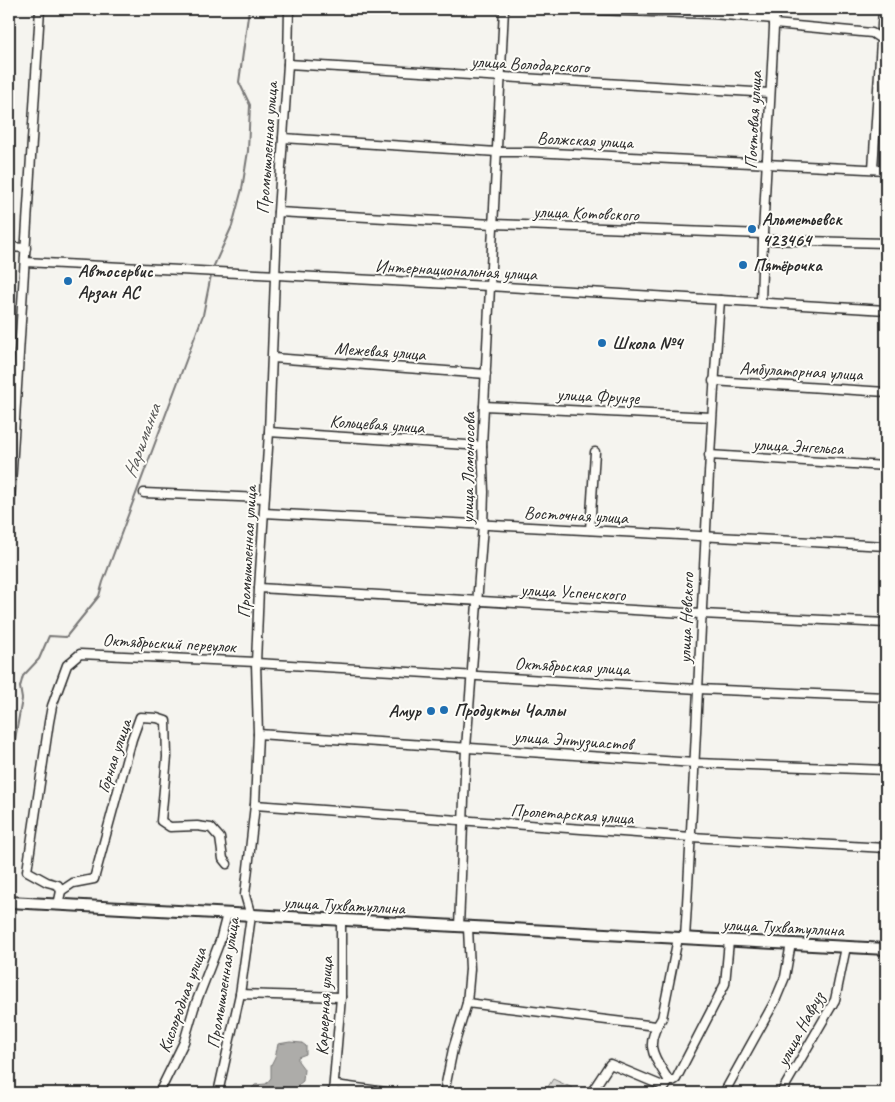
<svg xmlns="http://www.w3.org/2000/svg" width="895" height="1102" viewBox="0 0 895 1102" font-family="Caveat,sans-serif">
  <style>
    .green { fill: #d7d6d2; stroke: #81807e }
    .water { fill: #adaca9; stroke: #797877 }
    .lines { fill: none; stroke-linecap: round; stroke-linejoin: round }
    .stream { stroke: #797877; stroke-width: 2 }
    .minor-casing { stroke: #2b2b2b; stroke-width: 11 }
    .major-casing { stroke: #2b2b2b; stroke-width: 14 }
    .minor { stroke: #fdfcf7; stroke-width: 8 }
    .major { stroke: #fdfcf7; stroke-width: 10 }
    .poi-dot { fill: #1f6fb2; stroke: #fdfcf7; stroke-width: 2 }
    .labels { text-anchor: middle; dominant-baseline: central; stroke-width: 4; stroke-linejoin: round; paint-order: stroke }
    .street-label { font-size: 18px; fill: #2b2b2b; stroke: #fdfcf7 }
    .poi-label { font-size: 18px; font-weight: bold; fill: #2b2b2b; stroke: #fdfcf7; text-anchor: start }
    .water-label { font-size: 19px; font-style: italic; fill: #585857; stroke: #fdfcf7 }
  </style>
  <rect width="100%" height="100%" fill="#f5f4ef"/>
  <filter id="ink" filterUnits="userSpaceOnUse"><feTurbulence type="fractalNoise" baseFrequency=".02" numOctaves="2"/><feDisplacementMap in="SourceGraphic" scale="10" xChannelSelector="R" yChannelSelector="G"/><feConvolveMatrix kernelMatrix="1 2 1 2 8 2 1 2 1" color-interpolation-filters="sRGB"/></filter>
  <g filter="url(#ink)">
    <polygon class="green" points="553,1079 583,1093 544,1093"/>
    <polygon class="water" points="290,1042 302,1043 306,1046 306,1054 298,1057 298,1061 304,1069 303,1081 298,1085 298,1093 247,1093 255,1085 266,1084 271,1078 271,1065 275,1057 278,1044"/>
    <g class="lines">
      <g class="stream">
        <polyline points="212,270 232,226 242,189 248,151 250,105 239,82 249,9"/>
        <polyline points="9,854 12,757 22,699 20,687 23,676 39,659 49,636 66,637 99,596 103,582 203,315 211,275"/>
      </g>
      <defs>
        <g id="minor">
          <polyline points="566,9 712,14 774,19"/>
          <polyline points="774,24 872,33 884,41"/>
          <polyline points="288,64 770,93"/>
          <polyline points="283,138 497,152 532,152 886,170"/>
          <polyline points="873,169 883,9"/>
          <polyline points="278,212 493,224 763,234 763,240 886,243"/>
          <polyline points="763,234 775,9"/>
          <polyline points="9,247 26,248"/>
          <polyline points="25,262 489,286 886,310"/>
          <polyline points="761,302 763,240"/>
          <polyline points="273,358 486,374"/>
          <polyline points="713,381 886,392"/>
          <polyline points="484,406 711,417"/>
          <polyline points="269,432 482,446"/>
          <polyline points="709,455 886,466"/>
          <polyline points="144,493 264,498"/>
          <polyline points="264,513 886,546"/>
          <polyline points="9,518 40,9"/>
          <polyline points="590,530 595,452"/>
          <polyline points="259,588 701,614 886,623"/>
          <polyline points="256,663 698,689 886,697"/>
          <polyline points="258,734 695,763 886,770"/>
          <polyline points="255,805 691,837 886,848"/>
          <polyline points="61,891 58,885 47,882 27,871 49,722 52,706 67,665 80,654 256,662"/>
          <polyline points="58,905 61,891 73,883 94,879 132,739 140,717 157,718 166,721 167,757 161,821 170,827 197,826 211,828 220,838 223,859 227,864"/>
          <polyline points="459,927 466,748 483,525 484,492 482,446 504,9"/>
          <path d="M 685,938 C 698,726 704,513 720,300"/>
          <polyline points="240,994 341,997"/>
          <polyline points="467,1003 656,1026"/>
          <path d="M 669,1081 C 654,1056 643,1046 662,1018 L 678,938"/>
          <polyline points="335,1085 393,1093"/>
          <polyline points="159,1093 184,1042 194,1008 220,941 227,914"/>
          <polyline points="218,1093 240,994 251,916 245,895 255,805 258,734 256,663 259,588 269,432 277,226 288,64 289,9"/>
          <polyline points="333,1093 341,997 341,921"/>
          <polyline points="444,1093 453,1049 467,1003 470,969 468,928"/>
          <polyline points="591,1093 610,1064 665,1087"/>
          <polyline points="661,1093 669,1081 673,1081 676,1079 725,984 729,941"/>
          <polyline points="724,1093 775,1001 785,977 791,943"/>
          <polyline points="781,1093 835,1000 846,947"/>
        </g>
        <polyline id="major" points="9,902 886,949"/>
      </defs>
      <use href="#minor" class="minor-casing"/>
      <use href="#major" class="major-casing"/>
      <use href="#minor" class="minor"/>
      <use href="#major" class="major"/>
    </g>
  </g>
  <g class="poi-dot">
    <circle cx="752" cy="229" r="5"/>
    <circle cx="743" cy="265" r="5"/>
    <circle cx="68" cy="281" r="5"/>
    <circle cx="602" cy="343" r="5"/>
    <circle cx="444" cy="710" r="5"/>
    <circle cx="431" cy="711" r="5"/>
  </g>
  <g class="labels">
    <g class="street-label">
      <text transform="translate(530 64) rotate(3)">улица Володарского</text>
      <text transform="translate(753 120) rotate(-87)">Почтовая улица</text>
      <text transform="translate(585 140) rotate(3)">Волжская улица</text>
      <text transform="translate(267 148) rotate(-86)">Промышленная улица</text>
      <text transform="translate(586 213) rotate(2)">улица Котовского</text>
      <text transform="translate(456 270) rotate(3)">Интернациональная улица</text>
      <text transform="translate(380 351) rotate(4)">Межевая улица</text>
      <text transform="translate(801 371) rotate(3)">Амбулаторная улица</text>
      <text transform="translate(598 396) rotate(3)">улица Фрунзе</text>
      <text transform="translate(377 424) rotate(4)">Кольцевая улица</text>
      <text transform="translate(798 446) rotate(3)">улица Энгельса</text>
      <text transform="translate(468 468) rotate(-89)">улица Ломоносова</text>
      <text transform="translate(576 515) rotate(3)">Восточная улица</text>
      <text transform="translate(247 552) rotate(-87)">Промышленная улица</text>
      <text transform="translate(573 592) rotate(3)">улица Успенского</text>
      <text transform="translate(686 618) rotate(-88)">улица Невского</text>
      <text transform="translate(169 643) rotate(3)">Октябрьский переулок</text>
      <text transform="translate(572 666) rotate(3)">Октябрьская улица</text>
      <text transform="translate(573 740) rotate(4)">улица Энтузиастов</text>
      <text transform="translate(114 756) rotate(-72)">Горная улица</text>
      <text transform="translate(572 814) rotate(4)">Пролетарская улица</text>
      <text transform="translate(344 905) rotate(3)">улица Тухватуллина</text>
      <text transform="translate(783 927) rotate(3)">улица Тухватуллина</text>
      <text transform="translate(223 983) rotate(-81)">Промышленная улица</text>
      <text transform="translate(182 1000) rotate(-70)">Кислородная улица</text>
      <text transform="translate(324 1006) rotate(-87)">Карьерная улица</text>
      <text transform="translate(800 1029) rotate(-62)">улица Навруз</text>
    </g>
    <g class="poi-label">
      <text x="762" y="219">Альметьевск<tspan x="762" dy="21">423464</tspan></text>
      <text x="753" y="265">Пятёрочка</text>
      <text x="78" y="271">Автосервис<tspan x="78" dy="21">Арзан АС</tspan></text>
      <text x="612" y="343">Школа №4</text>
      <text x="454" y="710">Продукты Чаллы</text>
      <text x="421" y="711" text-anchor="end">Амур</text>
    </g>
    <g class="water-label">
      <text transform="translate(142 441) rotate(-70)">Нариманка</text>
    </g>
  </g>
  <rect width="895" height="1102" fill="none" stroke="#fdfcf7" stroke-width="30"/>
  <rect x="15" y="15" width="865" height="1072" fill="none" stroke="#2b2b2b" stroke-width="2" filter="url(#ink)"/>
</svg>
